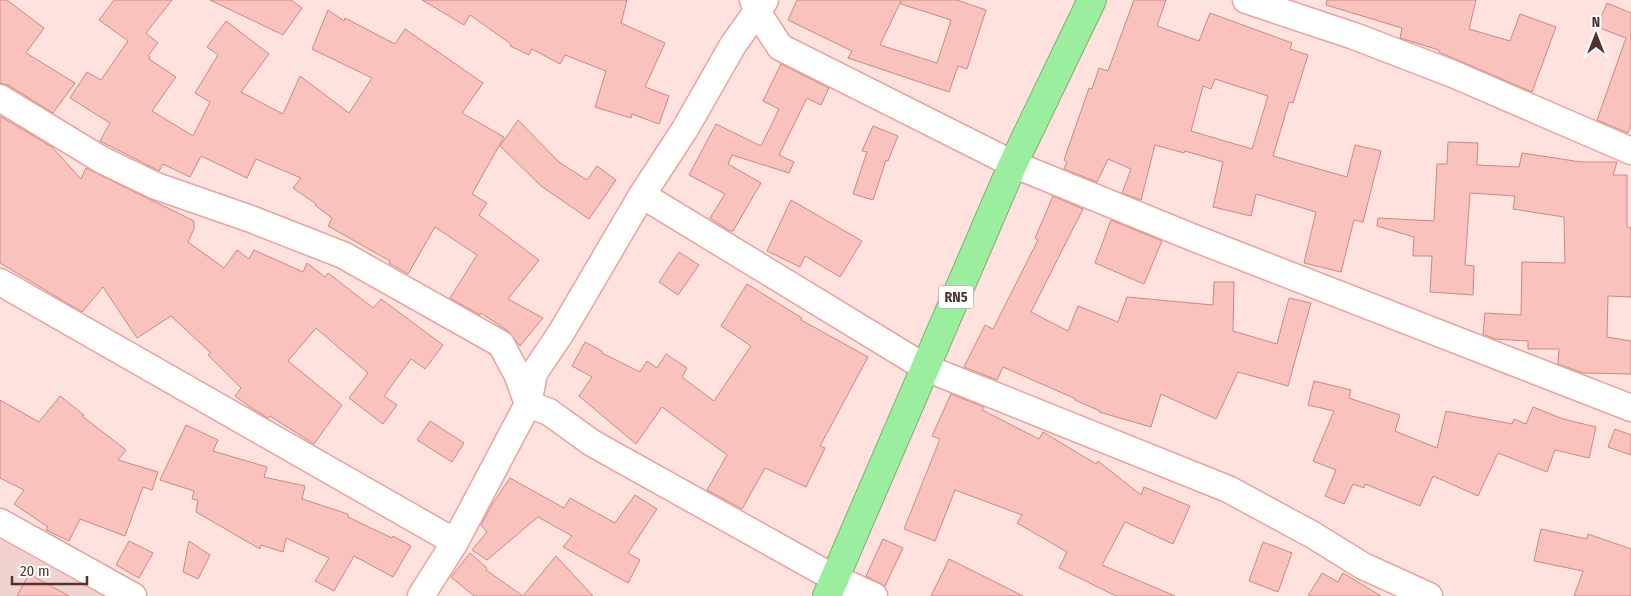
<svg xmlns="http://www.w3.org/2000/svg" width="1631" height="596" viewBox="0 0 1631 596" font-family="'Fira Sans Condensed',sans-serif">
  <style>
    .built { fill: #f2d2ce }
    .building { fill: #fac2bc; stroke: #cb8983; fill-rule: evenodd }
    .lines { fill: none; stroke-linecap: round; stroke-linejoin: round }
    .minor-casing { stroke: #e8a49e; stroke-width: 29 }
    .highway-casing { stroke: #80ad77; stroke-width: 30 }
    .minor { stroke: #fff; stroke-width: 26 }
    .highway { stroke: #9bee9d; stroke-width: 28 }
    .labels { text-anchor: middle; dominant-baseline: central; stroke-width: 5; stroke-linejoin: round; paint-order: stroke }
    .shield { fill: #fff; stroke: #84706e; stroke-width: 1 }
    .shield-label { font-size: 14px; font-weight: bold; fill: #4f3330 }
  </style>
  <rect width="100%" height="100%" fill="#ffe1de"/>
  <polygon class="built" points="0,532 122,596 0,596"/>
  <g class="building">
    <polygon points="0,0 7,0 44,28 26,53 75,83 53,113 8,85 0,83"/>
    <polygon points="114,0 172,0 146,33 158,43 148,56 150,57 149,59 176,77 152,111 193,136 210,102 195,93 218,55 207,47 226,21 269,54 241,92 283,114 300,76 349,113 372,78 312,49 328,10 344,21 345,18 395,44 405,29 483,83 462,113 504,137 472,194 487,203 479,215 539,260 508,299 543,318 520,346 508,331 481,313 480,315 450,298 477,255 435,227 408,274 389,263 390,261 328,226 332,218 315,205 316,204 293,188 301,178 256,159 247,178 201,156 190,177 163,164 159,171 100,141 110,123 70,98 87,72 101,80 128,41 99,20"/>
    <polygon points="210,0 291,0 302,8 283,35"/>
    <polygon points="422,0 627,0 621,23 665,43 645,87 669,96 659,124 632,114 631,118 595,107 606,71 565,55 560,64 532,49 529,55 510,46 511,44 470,15 464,25"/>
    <path d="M 797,0 L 957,0 L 986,10 L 967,69 L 958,66 L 949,92 L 848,58 L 852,51 L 788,20 ZM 901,1 L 901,4 L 951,20 L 937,63 L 880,45 Z"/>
    <path d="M 1134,0 L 1166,0 L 1157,26 L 1199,41 L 1210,13 L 1292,43 L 1290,49 L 1308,55 L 1293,103 L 1289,102 L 1273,156 L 1347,177 L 1355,145 L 1381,151 L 1363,222 L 1354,220 L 1341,272 L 1304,263 L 1316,212 L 1256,194 L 1251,216 L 1213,207 L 1223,162 L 1185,151 L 1184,153 L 1155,145 L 1141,200 L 1122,193 L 1131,169 L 1108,159 L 1097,182 L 1064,169 L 1067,162 L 1064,160 L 1089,88 L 1092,89 L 1099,68 L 1108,71 ZM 1215,79 L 1268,96 L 1252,149 L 1191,131 L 1203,86 L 1211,89 Z"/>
    <polygon points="1327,0 1476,0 1469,29 1510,41 1520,14 1556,27 1532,92 1439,52 1439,50 1400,38 1402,28 1326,5"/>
    <polygon points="1607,3 1631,13 1631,125 1628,133 1597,120 1626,38 1597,27"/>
    <polygon points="781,64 829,88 821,105 807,98 779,155 794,162 789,173 732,155 728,164 761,183 733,231 730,231 710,218 725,194 689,175 716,124 761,146 779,109 763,101"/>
    <polygon points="0,116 52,147 81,179 86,168 194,221 194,229 188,242 224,268 237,250 249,259 254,250 303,272 307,263 325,277 328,273 373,308 381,299 443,345 425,369 411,359 384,396 397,405 383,424 349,398 368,373 316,328 288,361 342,405 314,444 270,416 268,418 250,407 235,396 241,388 208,355 211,353 171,316 137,338 103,287 82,312 0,263"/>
    <polygon points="518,120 559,162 587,180 597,166 616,180 589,219 541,186 500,146"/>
    <polygon points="873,126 898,136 888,161 886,160 873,200 853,194 867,152 862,151"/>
    <polygon points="1448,142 1478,143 1477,165 1519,167 1522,153 1581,162 1617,162 1613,175 1627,175 1627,227 1631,228 1631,297 1608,296 1607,337 1631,341 1631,374 1583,373 1558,364 1559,349 1528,349 1528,341 1495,339 1483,334 1485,313 1521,315 1522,262 1565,263 1564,217 1513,209 1515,196 1470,193 1465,265 1474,266 1473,295 1430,292 1432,256 1413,256 1414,237 1377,226 1378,218 1434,221 1437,164 1447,164"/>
    <polygon points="1053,196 1083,209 1031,312 1068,331 1078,306 1118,322 1127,297 1213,305 1214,282 1234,282 1233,331 1277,344 1289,298 1311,303 1288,386 1238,372 1216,419 1161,394 1151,427 1099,412 1100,411 1075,400 1076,399 1003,367 997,380 964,367 985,325 993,329 1038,240 1035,238"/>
    <polygon points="791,200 862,241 840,277 805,256 800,267 767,251"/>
    <polygon points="1111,220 1162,241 1144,284 1095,263"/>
    <polygon points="679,252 699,265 678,295 659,282"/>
    <polygon points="747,284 802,318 801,320 868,357 820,446 825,448 806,487 765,468 742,509 707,490 727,455 662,407 636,444 579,396 592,377 572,366 585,342 602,351 602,353 640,372 647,361 657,368 666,354 687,368 682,377 714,401 751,346 721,326"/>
    <polygon points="1314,381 1351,390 1349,398 1400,415 1395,431 1437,448 1446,411 1512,424 1514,419 1526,424 1533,407 1563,419 1596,427 1589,458 1555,450 1547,472 1498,453 1478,496 1433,476 1420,506 1365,484 1364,488 1353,484 1344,504 1325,496 1336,470 1313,461 1334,411 1308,405"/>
    <polygon points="951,394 984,407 982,410 1039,439 1043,432 1096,464 1098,461 1141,495 1144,487 1190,506 1173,544 1125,522 1102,565 1175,596 1116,596 1059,568 1067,552 1017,523 1022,515 955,490 935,541 904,529 940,439 932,436"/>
    <polygon points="60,396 84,415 82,416 126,450 118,460 158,472 152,490 143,487 125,536 80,519 69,541 46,530 48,527 14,504 24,490 0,478 0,400 39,422"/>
    <polygon points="430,421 464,443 452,462 417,440"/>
    <polygon points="186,425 218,440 213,451 267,467 264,477 305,486 302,499 348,514 348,517 392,538 393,536 411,546 393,577 354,556 334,591 315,581 329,558 286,538 283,552 261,545 260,549 196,512 198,500 192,499 194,491 160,480"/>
    <polygon points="1615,429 1631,435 1631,455 1608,447"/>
    <polygon points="510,478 564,508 570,498 615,523 635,495 657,509 628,553 640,560 628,583 563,547 572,536 538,517 487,560 472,550 487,532 481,525 493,503"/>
    <polygon points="1541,529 1587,539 1588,534 1631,549 1631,596 1574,596 1583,571 1534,561"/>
    <polygon points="883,539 903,548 885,586 866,576"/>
    <polygon points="129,541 153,553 139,578 116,565"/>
    <polygon points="189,541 210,555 198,579 183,572"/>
    <polygon points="1263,542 1292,553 1278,592 1249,581"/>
    <polygon points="470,553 487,568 486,570 523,596 556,556 593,596 474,596 451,577"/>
    <polygon points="949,559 1023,596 931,596"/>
    <polygon points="1322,573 1338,582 1343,573 1381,596 1308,596"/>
    <polygon points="29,574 69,596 17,596"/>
  </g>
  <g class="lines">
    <defs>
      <g id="minor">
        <polyline points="753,0 758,13 780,47 1013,164 1194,238 1631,408"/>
        <polyline points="1246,0 1354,36 1453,74 1631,151"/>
        <polyline points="0,98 102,160 156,186 251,219 343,255 501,344 518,376 528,404 549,412 592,443 834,578 874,596"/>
        <polyline points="642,195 926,368 1228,489 1313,535 1363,566 1429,596"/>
        <polyline points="0,282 455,542"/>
        <polyline points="0,522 133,596"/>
        <polyline points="421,596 455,542 528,404 534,373 561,333 642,195 685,129 733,45 765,0"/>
      </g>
      <polyline id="highway" points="827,596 1013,164 1092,0"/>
    </defs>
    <use href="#minor" class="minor-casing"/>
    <use href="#highway" class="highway-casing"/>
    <use href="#minor" class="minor"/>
    <use href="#highway" class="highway"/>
  </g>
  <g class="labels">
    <rect class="shield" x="938.5" y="285.5" width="35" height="23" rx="4"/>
    <g class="shield-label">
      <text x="956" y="297">RN5</text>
    </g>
  </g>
  <g transform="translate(1596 35)" stroke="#ffffff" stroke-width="4" paint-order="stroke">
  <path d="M0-4L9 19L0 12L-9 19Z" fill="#4f3330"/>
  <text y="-8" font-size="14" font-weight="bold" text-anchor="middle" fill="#4f3330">N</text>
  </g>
  <path d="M12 576v8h75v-8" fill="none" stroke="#4f3330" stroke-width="2.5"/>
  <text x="20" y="576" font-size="15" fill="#4f3330" stroke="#ffffff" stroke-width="4" paint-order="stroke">20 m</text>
</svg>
